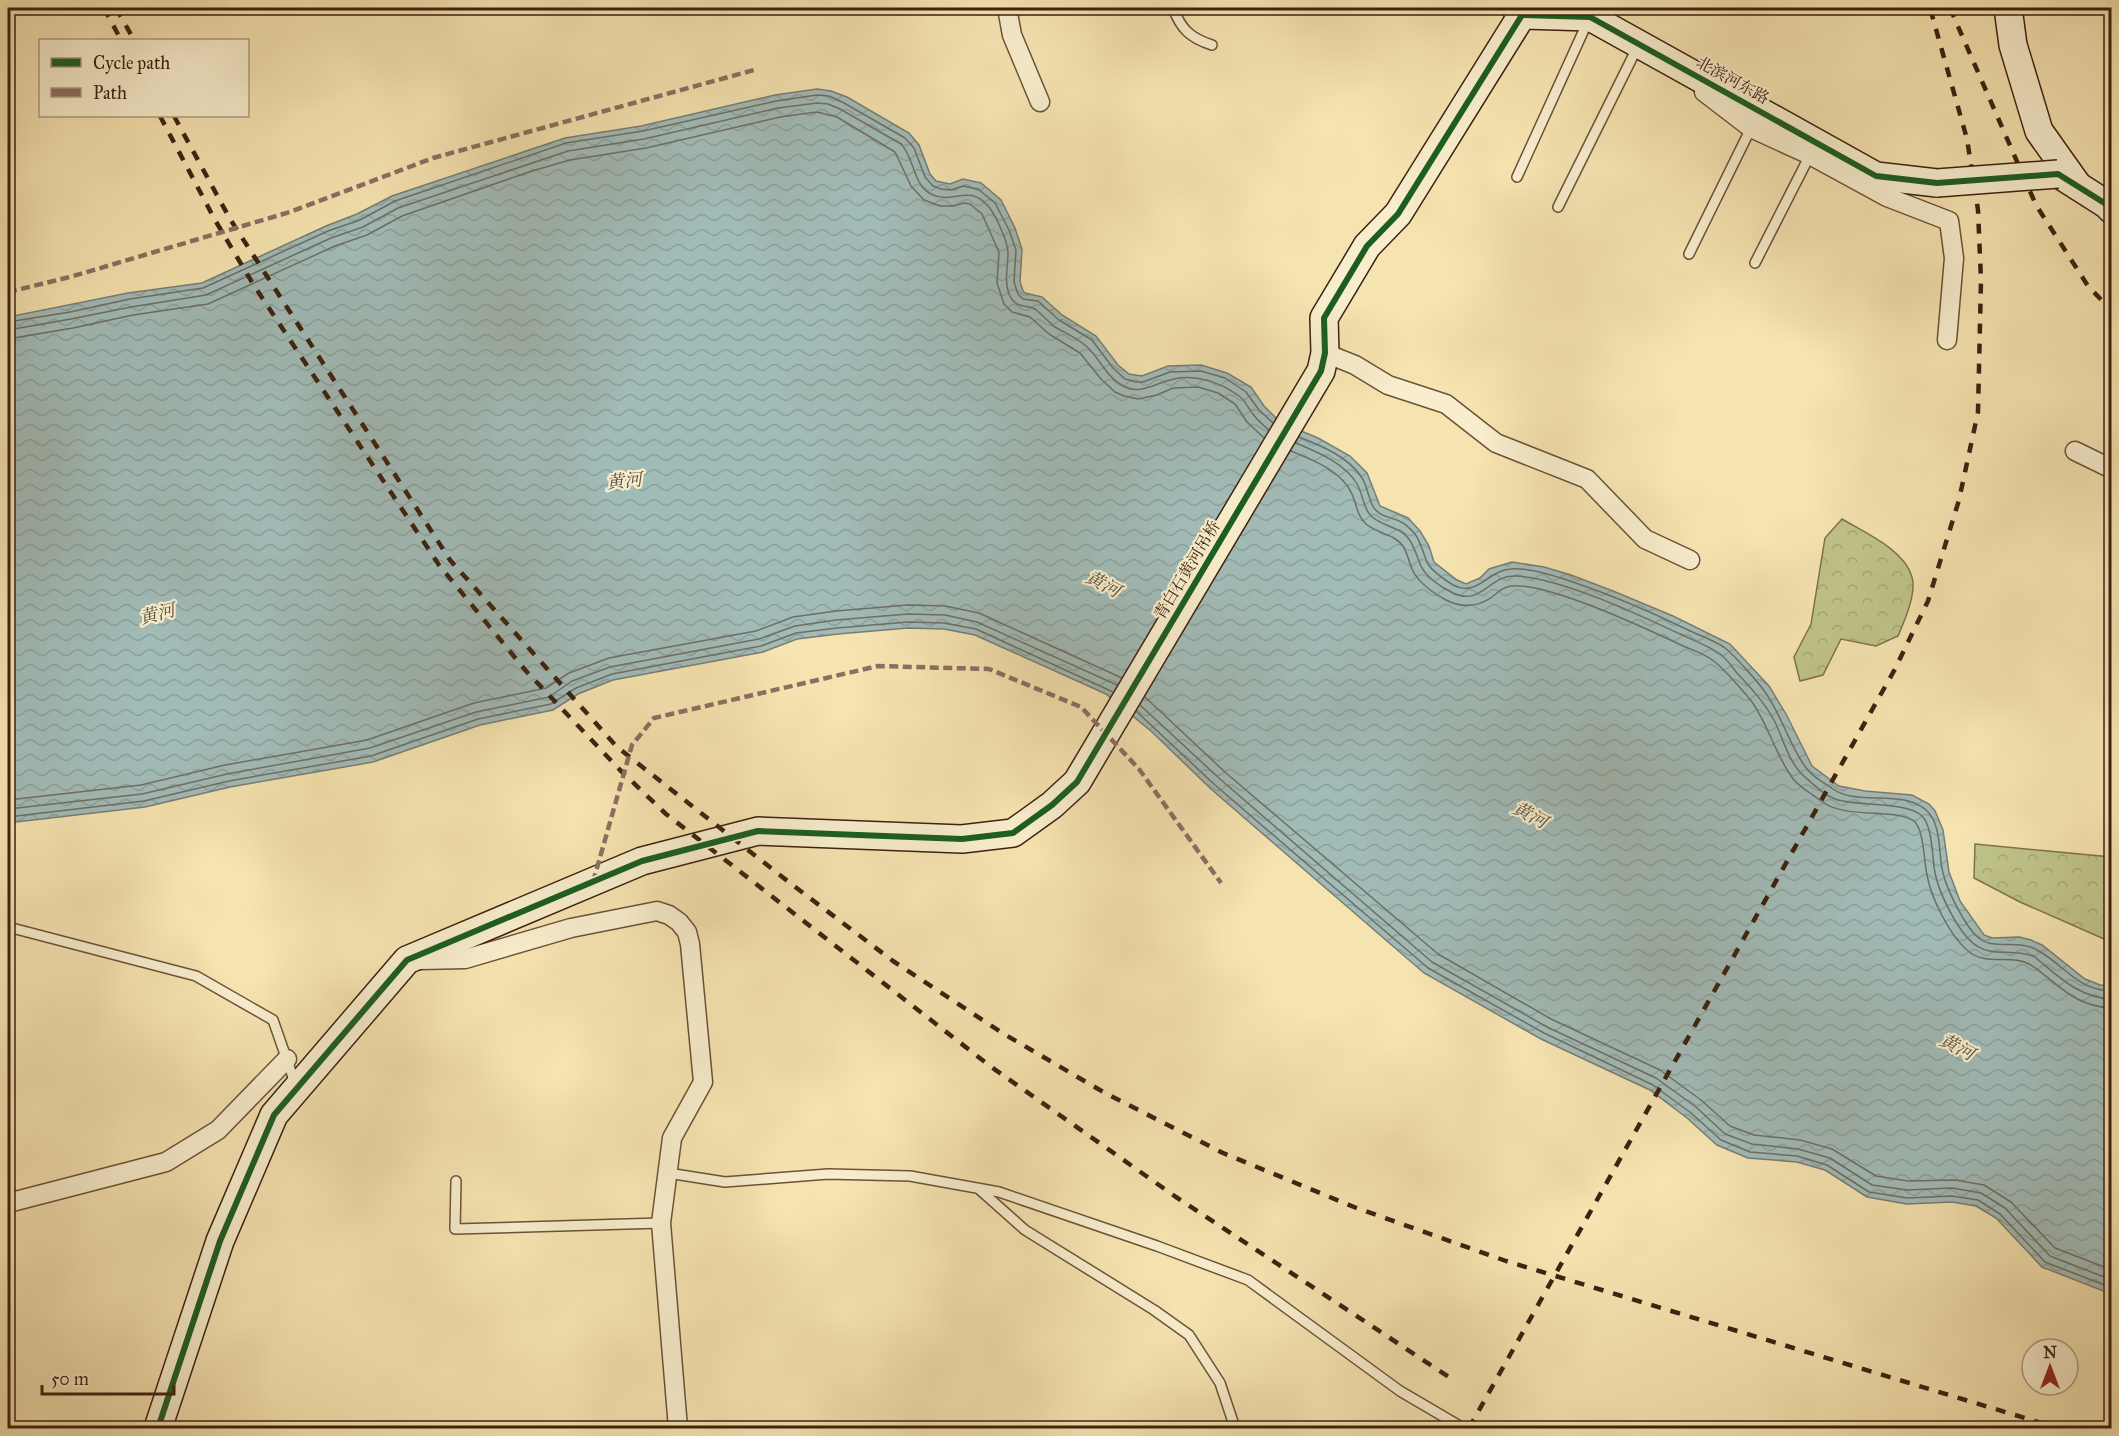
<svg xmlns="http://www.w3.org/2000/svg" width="2119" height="1436" viewBox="0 0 2119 1436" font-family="'IM FELL Great Primer','Noto Serif SC',serif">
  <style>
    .forest { fill: url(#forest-crowns); stroke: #7e724c; stroke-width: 1.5 }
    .water { fill: url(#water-waves); stroke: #797d74; stroke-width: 1.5 }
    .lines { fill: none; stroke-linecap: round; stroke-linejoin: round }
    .shore { stroke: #6f6e64; stroke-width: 1.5 }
    .lane-casing { stroke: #6b5238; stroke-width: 12 }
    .street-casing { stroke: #6b5238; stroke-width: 21 }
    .secondary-casing { stroke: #3d2110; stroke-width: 30 }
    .lane { stroke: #f8edcc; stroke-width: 9 }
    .street { stroke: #f8edcc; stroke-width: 18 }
    .secondary { stroke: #f8edcc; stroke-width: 27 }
    .rail { stroke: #3d2110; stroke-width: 4.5; stroke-dasharray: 10 10; stroke-linecap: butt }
    .secondary-bridge-casing { stroke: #3d2110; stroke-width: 30; stroke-linecap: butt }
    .secondary-bridge { stroke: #f8edcc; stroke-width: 27 }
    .quiet { stroke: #8d6e63; stroke-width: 4.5; stroke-dasharray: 9 4.5; stroke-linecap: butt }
    .cycleway-casing { stroke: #f8edcc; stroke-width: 10 }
    .cycleway { stroke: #1b5e20; stroke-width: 6 }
    .labels { text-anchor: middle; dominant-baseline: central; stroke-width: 4.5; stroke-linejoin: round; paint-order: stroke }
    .street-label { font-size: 16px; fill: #3d2110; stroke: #f8edcc }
    .water-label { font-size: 18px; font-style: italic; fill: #5b4f42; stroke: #f8edcc }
  </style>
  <defs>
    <pattern id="forest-crowns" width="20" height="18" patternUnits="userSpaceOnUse" patternTransform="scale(1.5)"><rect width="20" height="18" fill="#bfc388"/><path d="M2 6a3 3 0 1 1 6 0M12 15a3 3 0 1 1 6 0" fill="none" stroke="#a5a774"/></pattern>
    <pattern id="water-waves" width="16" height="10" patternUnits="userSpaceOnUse" patternTransform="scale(1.5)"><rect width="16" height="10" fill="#a1bbb7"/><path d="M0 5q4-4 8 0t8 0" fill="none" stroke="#8ca09c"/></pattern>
  </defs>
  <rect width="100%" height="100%" fill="#f5e3b0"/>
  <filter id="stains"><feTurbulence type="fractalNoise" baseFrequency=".00333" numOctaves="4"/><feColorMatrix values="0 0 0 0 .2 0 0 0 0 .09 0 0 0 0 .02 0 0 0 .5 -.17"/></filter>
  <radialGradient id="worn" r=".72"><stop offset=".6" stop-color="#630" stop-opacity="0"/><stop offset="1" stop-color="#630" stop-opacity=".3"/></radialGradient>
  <g class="forest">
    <path d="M 1842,519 C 1864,532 1905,550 1912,577 C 1917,593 1904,622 1898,636 L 1876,646 L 1841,639 L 1823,675 L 1800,681 L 1794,657 L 1811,624 L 1825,538 Z"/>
    <polygon points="1975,844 2111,857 2111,942 2020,902 1974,878"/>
  </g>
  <polygon class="water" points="817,89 831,91 847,97 909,133 919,145 930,174 936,181 950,184 963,179 981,183 1001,200 1015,228 1022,249 1020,282 1023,291 1025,293 1042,297 1062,315 1096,336 1118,365 1129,374 1142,376 1168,366 1201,365 1227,373 1251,387 1264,406 1280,422 1318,438 1350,456 1367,473 1380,506 1408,518 1420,531 1429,546 1434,562 1457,580 1466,584 1480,578 1489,569 1512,562 1544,567 1571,575 1613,591 1673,616 1730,644 1769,686 1786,714 1812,766 1839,786 1865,791 1912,795 1929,804 1935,811 1943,830 1949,872 1960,901 1984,935 1992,938 2019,937 2031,940 2042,945 2085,979 2100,985 2111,986 2111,1294 2042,1267 1996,1218 1976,1206 1952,1202 1907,1204 1867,1197 1825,1170 1797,1162 1748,1158 1717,1145 1687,1118 1650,1090 1541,1039 1424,973 1211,789 1152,732 1106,694 975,635 944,629 908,628 838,634 797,639 763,652 613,680 578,694 553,710 480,725 373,762 230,787 145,807 8,823 8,317 128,293 202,283 326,226 357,214 392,196 565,138 641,126 775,95"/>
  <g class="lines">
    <g class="shore">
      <polyline points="8,322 70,312 130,299 203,288 328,231 360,220 395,201 566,143 643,131 776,101 817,95 829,96 844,103 905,138 914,148 925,177 933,186 941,189 951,190 963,186 978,189 995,203 1009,230 1016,250 1014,282 1018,294 1023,299 1038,301 1059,320 1092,340 1113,368 1125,379 1136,382 1143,382 1170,372 1201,371 1225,378 1246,392 1259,410 1273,423"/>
      <path d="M 8,330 L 71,319 L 131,307 L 206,295 L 331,238 L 363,227 L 398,208 L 568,151 L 644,139 L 778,108 L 817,103 L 828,104 L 840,109 L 901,144 C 915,158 912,184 931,194 C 954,206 967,182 989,207 C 996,216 1008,242 1008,253 C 1008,267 1004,281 1009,294 C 1017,311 1025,303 1035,309 C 1042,314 1048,322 1055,327 C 1065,333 1077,338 1086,346 C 1100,358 1106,377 1123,386 C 1140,395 1154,384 1170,380 C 1194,373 1220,382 1239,396 C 1245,400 1248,408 1253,414 C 1257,420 1263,425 1269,430"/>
      <polyline points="8,339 73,328 133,315 208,304 335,246 367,235 402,216 532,171 570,160 646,148 780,117 817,112 837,117 895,152 911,186 924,200 940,206 953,206 964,203 970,204 982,214 999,252 997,283 1004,304 1012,312 1030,317 1049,334 1080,353 1101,379 1115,392 1124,396 1138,399 1157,395 1173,388 1198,387 1218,393 1235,404 1247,422 1264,438"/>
      <path d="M 1299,437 C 1322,446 1349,457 1362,478 C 1368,487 1368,499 1374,508 C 1381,518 1394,517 1403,523 C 1407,525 1412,531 1415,534 C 1422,544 1423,554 1428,564 C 1433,572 1445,580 1453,585 C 1477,598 1488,570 1511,569 C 1527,567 1555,576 1570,581 C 1609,594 1649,611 1686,629 C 1698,635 1714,640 1725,648 C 1733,654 1759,683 1765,692 C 1782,715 1790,748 1807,769 C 1813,777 1824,783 1833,789 C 1858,807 1903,788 1927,811 C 1942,825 1938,854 1943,873 C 1947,890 1966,929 1980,939 C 1995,950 2019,939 2037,950 C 2065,965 2076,990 2112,991"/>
      <path d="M 1296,443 C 1317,452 1345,463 1357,484 C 1363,494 1363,508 1371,516 C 1383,527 1399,526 1409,539 C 1415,548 1417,557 1421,566 C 1426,577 1441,587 1451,592 C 1482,608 1488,575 1515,576 C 1561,578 1637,614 1680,634 C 1693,640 1709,646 1720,654 C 1727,659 1732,667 1737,673 C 1751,688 1764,702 1774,720 C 1783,738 1789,764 1805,777 C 1814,785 1826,797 1838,800 C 1859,806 1905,802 1921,815 C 1933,825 1932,858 1935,873 C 1939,893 1959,935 1977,946 C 1993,957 2015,948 2035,957 C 2058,976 2079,998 2112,999"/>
      <path d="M 1291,451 C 1313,460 1342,471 1352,494 C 1357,505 1357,516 1366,524 C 1378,534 1393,533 1403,546 C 1408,554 1409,563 1413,571 C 1419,583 1435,594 1446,600 C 1462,608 1478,607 1492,597 C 1499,592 1502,587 1511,586 C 1527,584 1549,591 1564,596 C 1604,609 1643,627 1681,645 C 1692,650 1706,654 1715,662 C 1723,668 1746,694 1752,702 C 1769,726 1776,757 1794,780 C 1802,789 1815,796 1824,803 C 1847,819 1900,808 1915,822 C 1924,832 1924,862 1927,875 C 1931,898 1950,936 1968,951 C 1987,967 2012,953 2031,965 C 2060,985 2073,1006 2112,1008"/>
      <polyline points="1145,697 1226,773 1438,954 1551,1019 1660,1070 1701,1100 1730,1126 1754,1135 1800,1140 1832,1149 1876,1176 1908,1181 1955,1180 1984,1185 2011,1202 2055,1248 2112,1270"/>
      <polyline points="1140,705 1220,779 1432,962 1547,1027 1656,1078 1696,1107 1725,1134 1752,1144 1798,1149 1830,1158 1872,1185 1907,1190 1952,1188 1981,1193 2005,1208 2050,1256 2112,1280"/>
      <polyline points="1136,711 1215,785 1428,968 1544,1033 1653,1085 1691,1113 1721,1140 1750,1152 1797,1156 1827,1165 1869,1192 1907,1198 1952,1196 1978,1200 2000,1214 2045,1262 2112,1288"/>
      <polyline points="8,800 141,785 225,765 367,740 474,703 546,688 569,673 609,658 756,631 793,617 836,611 908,605 945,606 979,613 1122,678"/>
      <polyline points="8,809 142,794 227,774 370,748 476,712 549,697 572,681 610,667 759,639 795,626 836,620 908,614 945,615 977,622 1117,685"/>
      <polyline points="8,817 144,801 229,781 371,756 478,719 551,704 576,688 612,674 761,646 796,633 837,628 908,622 944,623 976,629 1113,692"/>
    </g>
    <defs>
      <g id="lane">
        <path d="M 1173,8 C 1181,29 1190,38 1212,45"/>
        <polyline points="1517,177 1588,21"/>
        <polyline points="1558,207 1638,46"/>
        <polyline points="1689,254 1751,128"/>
        <polyline points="1755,263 1810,155"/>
        <polyline points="8,927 196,976 273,1020 295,1083"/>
        <polyline points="668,1173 725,1182 828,1174 910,1176 999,1192 1157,1246 1248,1280 1400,1391 1463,1428"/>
        <polyline points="456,1181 455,1229 661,1223"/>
        <polyline points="980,1190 1025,1230 1154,1310 1189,1335 1220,1383 1235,1428"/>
      </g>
      <g id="street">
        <polyline points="1007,8 1012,35 1040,102"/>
        <polyline points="1704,92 1751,128 1810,155 1887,197 1949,221 1954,258 1947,340"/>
        <polyline points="1325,353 1355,365 1388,385 1446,404 1496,443 1587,479 1645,539 1690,560"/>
        <polyline points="2075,451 2112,469"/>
        <polyline points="420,960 465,959 571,928 657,911 669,915 679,922 687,932 690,944 703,1082 672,1138 661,1223 678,1428"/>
        <polyline points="8,1203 166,1162 218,1130 287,1059"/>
      </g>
      <g id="secondary">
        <polyline points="1516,8 1522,15 1590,17 1876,176 1937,183"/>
        <polyline points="2008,8 2013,45 2039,131 2078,186"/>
        <polyline points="2062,176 2106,204 2112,210"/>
        <polyline points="158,1428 220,1241 274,1115 407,960 642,861 758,831 962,839 1013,833 1052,805 1077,782 1321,371 1325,353 1324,318 1367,246 1398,214 1522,15"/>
      </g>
    </defs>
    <use href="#lane" class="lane-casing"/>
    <use href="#street" class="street-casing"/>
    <use href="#secondary" class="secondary-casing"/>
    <use href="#lane" class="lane"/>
    <use href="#street" class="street"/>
    <use href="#secondary" class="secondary"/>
    <g class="rail">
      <polyline points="104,8 121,40"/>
      <polyline points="116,8 134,40"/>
      <polyline points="1950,8 2036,205 2088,286 2112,311"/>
      <polyline points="160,116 215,220 253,284 439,565 526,671 620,770 666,814 990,1066 1176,1197 1452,1379"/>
      <polyline points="174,116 230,219 450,560 617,747 790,883 893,961 1004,1034 1105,1093 1223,1153 1354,1207 1506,1261 2058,1428"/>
      <polyline points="1469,1428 1895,669 1928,601 1959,500 1978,412 1981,280 1978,210 1967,139 1930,8"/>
    </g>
    <defs>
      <polyline id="secondary-bridge" points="1937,183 2058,174"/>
    </defs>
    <use href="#secondary-bridge" class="secondary-bridge-casing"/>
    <use href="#secondary-bridge" class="secondary-bridge"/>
    <g class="quiet">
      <polyline points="8,292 70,277 290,212 433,158 754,70"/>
      <polyline points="593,882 632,745 654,718 878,666 989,669 1081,707 1139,769 1221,883"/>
    </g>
    <defs>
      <g id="cycleway">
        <polyline points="1517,8 1522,15 1590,17 1876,176 1937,183 2058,174 2106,204 2112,210"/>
        <polyline points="158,1428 220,1241 274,1115 407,960 642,861 758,831 962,839 1013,833 1052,805 1077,782 1321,371 1325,353 1324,318 1367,246 1398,214 1522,15"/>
      </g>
    </defs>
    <use href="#cycleway" class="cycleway-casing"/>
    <use href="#cycleway" class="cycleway"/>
  </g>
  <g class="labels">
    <g class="street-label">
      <text transform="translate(1733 80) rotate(29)">北滨河东路</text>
      <text transform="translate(1187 570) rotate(-59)">青白石黄河吊桥</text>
    </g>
    <g class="water-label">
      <text transform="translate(624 481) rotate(-6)">黄河</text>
      <text transform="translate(1103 584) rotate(28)">黄河</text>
      <text transform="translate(157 614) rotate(-14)">黄河</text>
      <text transform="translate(1530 815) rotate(28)">黄河</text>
      <text transform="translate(1957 1047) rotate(28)">黄河</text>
    </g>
  </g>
  <rect width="2119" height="1436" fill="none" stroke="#f5e3b0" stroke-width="30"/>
  <rect x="9" y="9" width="2101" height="1418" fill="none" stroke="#3d2110" stroke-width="3"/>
  <rect x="15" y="15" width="2089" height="1406" fill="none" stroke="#3d2110" stroke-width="1.5"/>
  <rect x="39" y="39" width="210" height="78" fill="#f8edcc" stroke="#ad9b81" stroke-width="1.5"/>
  <rect x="51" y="58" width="30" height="9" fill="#1b5e20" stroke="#ad9b81" stroke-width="1.5"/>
  <text x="93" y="69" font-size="18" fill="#3d2110">Cycle path</text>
  <rect x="51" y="88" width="30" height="9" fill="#8d6e63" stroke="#ad9b81" stroke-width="1.5"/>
  <text x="93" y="99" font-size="18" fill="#3d2110">Path</text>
  <g transform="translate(2050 1367)"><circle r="28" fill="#f8edcc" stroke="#ad9b81" stroke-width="1.5"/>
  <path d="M0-4.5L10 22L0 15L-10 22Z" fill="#8f2418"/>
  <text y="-9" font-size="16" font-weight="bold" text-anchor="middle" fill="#3d2110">N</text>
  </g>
  <path d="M42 1385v9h132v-9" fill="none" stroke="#3d2110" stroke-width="3"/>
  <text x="51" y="1385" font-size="18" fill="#3d2110" stroke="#f8edcc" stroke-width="4.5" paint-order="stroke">50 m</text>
  <rect width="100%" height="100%" filter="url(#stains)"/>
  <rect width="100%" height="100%" fill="url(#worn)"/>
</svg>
